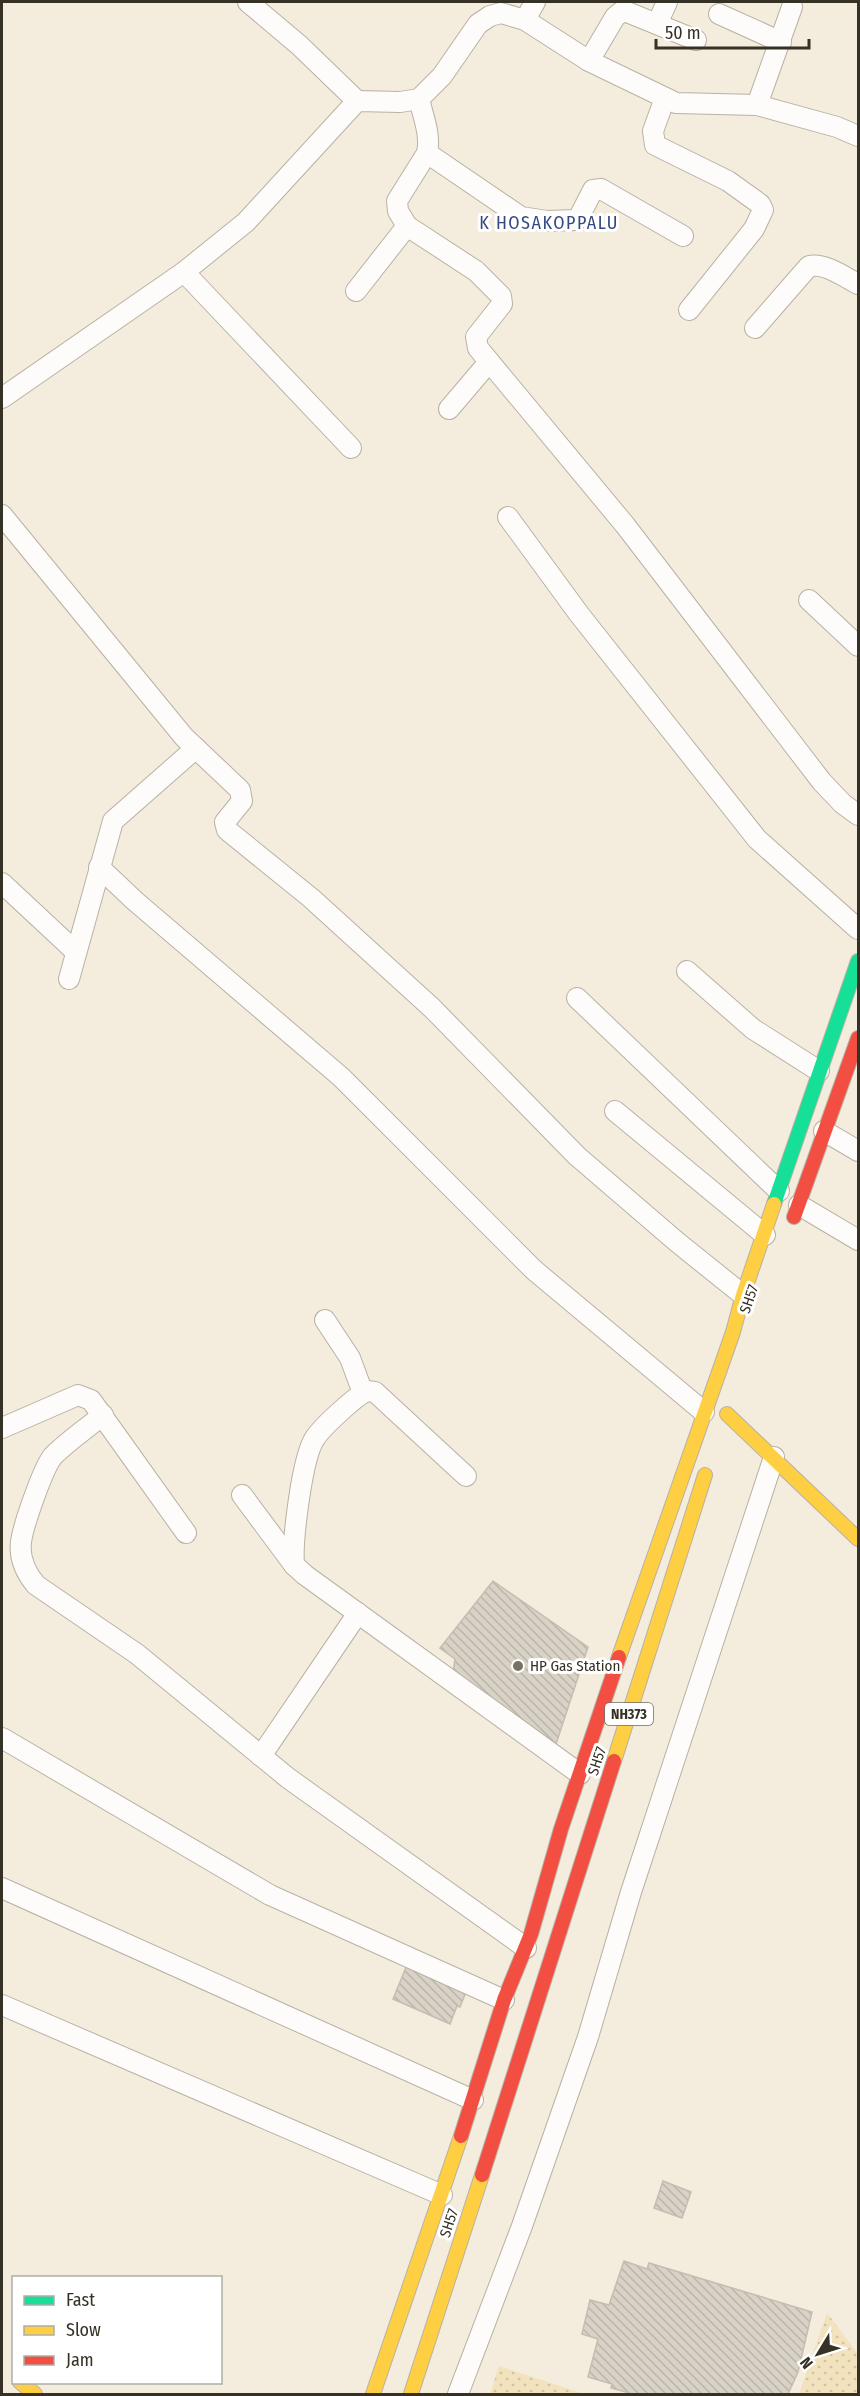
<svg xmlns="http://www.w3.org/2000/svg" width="860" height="2396" viewBox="0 0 860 2396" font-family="'Fira Sans Condensed',sans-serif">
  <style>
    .grass { fill: url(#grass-dots) }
    .building { fill: url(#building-back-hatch); stroke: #c4bdb1; stroke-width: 1.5 }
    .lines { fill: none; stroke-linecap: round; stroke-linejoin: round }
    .street-casing { stroke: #b8b2a5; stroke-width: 22 }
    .fast-casing { stroke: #b8b2a5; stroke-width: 16 }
    .slow-casing { stroke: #b8b2a5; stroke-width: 16 }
    .jam-casing { stroke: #b8b2a5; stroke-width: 16 }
    .street { stroke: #fdfcfa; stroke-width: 20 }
    .fast { stroke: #16e098; stroke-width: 14 }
    .slow { stroke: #ffcf43; stroke-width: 14 }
    .jam { stroke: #f24e42; stroke-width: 14 }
    .poi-dot { fill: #787265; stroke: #fff; stroke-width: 2 }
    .labels { text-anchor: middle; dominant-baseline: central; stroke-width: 6; stroke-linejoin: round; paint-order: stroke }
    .shield { fill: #fff; stroke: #726f66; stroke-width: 1.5 }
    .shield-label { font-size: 14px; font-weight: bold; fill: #363125 }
    .street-label { font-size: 15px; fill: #363125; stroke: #fff }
    .poi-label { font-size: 15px; fill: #363125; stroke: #fff; text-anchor: start }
    .quarter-label { font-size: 18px; letter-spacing: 1.5px; fill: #334982; stroke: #fff }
  </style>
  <defs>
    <pattern id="grass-dots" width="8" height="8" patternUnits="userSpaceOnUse" patternTransform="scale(1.5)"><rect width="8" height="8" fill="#f2e2be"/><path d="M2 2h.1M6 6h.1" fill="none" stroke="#d0c2a3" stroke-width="1.8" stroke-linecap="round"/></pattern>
    <pattern id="building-back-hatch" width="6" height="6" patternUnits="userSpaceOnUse" patternTransform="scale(1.5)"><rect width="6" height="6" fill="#d9d2c6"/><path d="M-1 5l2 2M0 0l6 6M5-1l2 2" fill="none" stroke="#bbb5aa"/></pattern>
  </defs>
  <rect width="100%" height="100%" fill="#f4ecdc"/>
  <g class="grass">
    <polygon points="827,2313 858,2354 858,2394 799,2394"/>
    <polygon points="499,2366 584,2394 490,2394"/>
  </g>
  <g class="building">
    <polygon points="493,1581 588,1647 556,1744 453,1673 455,1659 440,1648"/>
    <polygon points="407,1965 466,1992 460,2007 457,2006 450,2024 393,1999"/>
    <polygon points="663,2181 691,2192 682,2218 654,2208"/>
    <polygon points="624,2261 647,2269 649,2263 812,2312 798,2372 788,2394 633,2394 611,2388 612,2384 588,2377 598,2339 582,2334 590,2300 609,2305"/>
  </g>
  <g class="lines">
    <defs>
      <g id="street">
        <polyline points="248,2 299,45 357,101"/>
        <polyline points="719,14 781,42"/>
        <polyline points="525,20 535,2"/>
        <polyline points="657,24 667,2"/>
        <polyline points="589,61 615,17 621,12 627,12 696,40"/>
        <polyline points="665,98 653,131 655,145 728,181 760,204 763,210 754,229 689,310"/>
        <path d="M 419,99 C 423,116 431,135 427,153 L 397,201 L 398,211 L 407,226 L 476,271 L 501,296 L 502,304 L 476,337 L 478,348 L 625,525 L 822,782 L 843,804 L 858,815"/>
        <polyline points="757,105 792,7"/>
        <polyline points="427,153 521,217 547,221 576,220 579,217 593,190 601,189 683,236"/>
        <polyline points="184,272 351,448"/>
        <polyline points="356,291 407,226"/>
        <path d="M 755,328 L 809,266 C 826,263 844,277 858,284"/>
        <polyline points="2,398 184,272 246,222 357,101 400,102 419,99 442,76 478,24 490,16 501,13 525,20 589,61 676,103 757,105 837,127 858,136"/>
        <polyline points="449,409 489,362"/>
        <polyline points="2,515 184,737 240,790 242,801 225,822 227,830 311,898 432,1008 577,1156 677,1242 743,1295"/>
        <polyline points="508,517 579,614 757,839 858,929"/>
        <polyline points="809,600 858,646"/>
        <polyline points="99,867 135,901 341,1077 534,1270 704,1412"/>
        <polyline points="2,883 76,952"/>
        <polyline points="687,971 753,1029 819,1071"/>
        <polyline points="69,979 113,821 196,748"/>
        <polyline points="577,998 779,1191"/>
        <polyline points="615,1111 765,1235"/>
        <polyline points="824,1131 858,1151"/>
        <polyline points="799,1205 858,1240"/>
        <polyline points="325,1320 350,1358 363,1393"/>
        <path d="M 103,1415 C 87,1428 68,1441 53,1456 C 43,1468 23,1526 21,1542 C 19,1558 26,1573 36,1585 L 137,1654 L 288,1778 L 526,1948"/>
        <polyline points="2,1428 78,1395 91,1400 186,1533"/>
        <polyline points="242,1495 294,1565 305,1575 580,1774"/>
        <path d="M 294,1565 C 292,1541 302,1457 315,1438 C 323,1426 353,1399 366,1391 L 375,1392 L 466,1476"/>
        <polyline points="2,1738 270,1895 504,2000"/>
        <polyline points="261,1756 358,1613"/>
        <polyline points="2,1888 473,2100"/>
        <polyline points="2,2005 442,2195"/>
        <polyline points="458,2394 522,2226 588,2037 631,1892 774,1457"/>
      </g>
      <polyline id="fast" points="774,1204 858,961"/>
      <g id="slow">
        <polyline points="727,1414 858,1539"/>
        <polyline points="619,1657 733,1332 743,1295 774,1204"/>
        <polyline points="614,1761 705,1475"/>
        <polyline points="20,2382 35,2394"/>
        <polyline points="373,2394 461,2136"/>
        <polyline points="411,2394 482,2175"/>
      </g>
      <g id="jam">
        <polyline points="794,1217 858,1038"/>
        <polyline points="461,2136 504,2000 531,1934 561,1829 619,1657"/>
        <polyline points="482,2175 614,1761"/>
      </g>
    </defs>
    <use href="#street" class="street-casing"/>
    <use href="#fast" class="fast-casing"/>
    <use href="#slow" class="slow-casing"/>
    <use href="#jam" class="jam-casing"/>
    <use href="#street" class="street"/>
    <use href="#fast" class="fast"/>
    <use href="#slow" class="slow"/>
    <use href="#jam" class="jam"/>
  </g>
  <circle class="poi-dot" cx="518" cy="1666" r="6"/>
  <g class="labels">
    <rect class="shield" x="605" y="1703" width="48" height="22" rx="4.5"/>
    <g class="shield-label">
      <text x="629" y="1714">NH373</text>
    </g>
    <g class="street-label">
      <text transform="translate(749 1299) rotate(-71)">SH57</text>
      <text transform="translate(597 1761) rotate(-72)">SH57</text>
      <text transform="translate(449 2223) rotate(-72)">SH57</text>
    </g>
    <g class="poi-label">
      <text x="530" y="1666">HP Gas Station</text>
    </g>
    <g class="quarter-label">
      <text x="549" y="223">K HOSAKOPPALU</text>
    </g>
  </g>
  <rect width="860" height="2396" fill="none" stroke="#363125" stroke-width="6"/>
  <rect x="12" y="2276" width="210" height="108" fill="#ffffff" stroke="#afada8" stroke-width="1.5"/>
  <rect x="24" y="2296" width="30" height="9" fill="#16e098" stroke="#afada8" stroke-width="1.5"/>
  <text x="66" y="2306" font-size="18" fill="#363125">Fast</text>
  <rect x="24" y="2326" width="30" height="9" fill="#ffcf43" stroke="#afada8" stroke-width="1.5"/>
  <text x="66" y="2336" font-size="18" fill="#363125">Slow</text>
  <rect x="24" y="2356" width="30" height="9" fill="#f24e42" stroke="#afada8" stroke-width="1.5"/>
  <text x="66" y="2366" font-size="18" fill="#363125">Jam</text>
  <g transform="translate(818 2354) rotate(232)" stroke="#ffffff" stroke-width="4.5" paint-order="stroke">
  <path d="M0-4.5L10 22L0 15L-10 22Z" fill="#363125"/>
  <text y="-9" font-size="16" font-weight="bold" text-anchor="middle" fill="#363125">N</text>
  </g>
  <path d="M656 39v9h153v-9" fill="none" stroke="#363125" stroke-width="3"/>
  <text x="665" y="39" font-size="18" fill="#363125" stroke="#ffffff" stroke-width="4.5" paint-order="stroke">50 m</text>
</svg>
